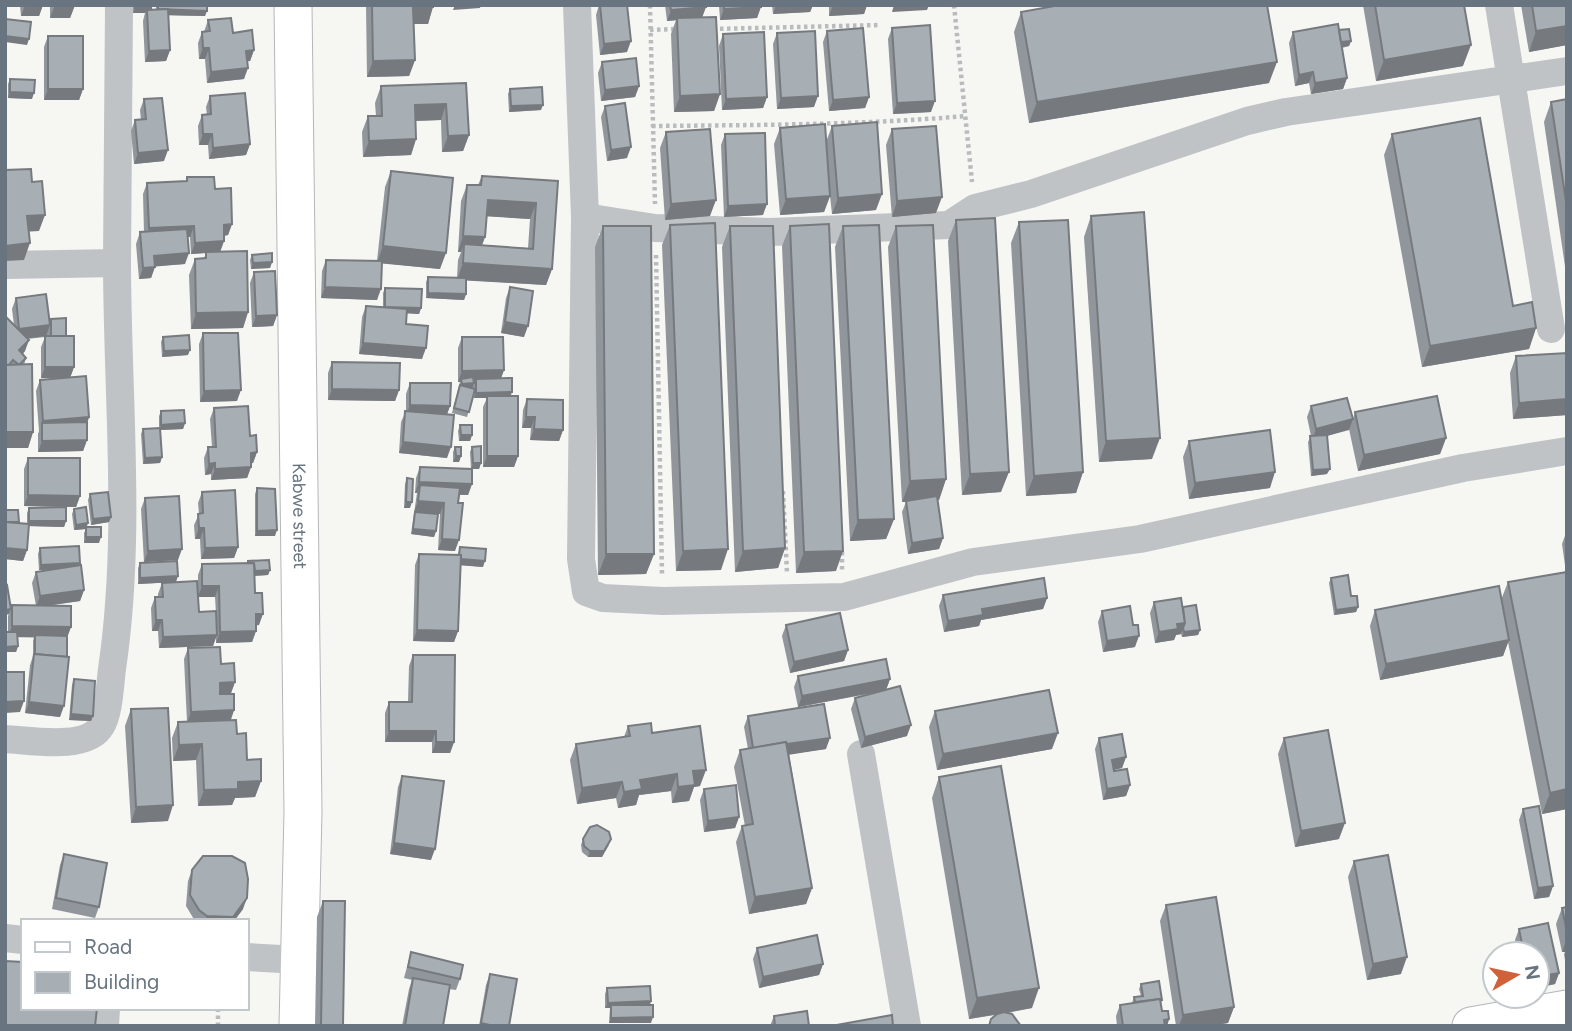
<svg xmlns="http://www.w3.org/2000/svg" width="1572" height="1031" viewBox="0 0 1572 1031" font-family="Figtree,sans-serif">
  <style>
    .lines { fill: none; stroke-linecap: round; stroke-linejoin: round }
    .major-casing { stroke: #b3b7ba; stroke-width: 39 }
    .path { stroke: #b9bcbe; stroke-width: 4.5; stroke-dasharray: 3.5 3.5; stroke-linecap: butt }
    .minor { stroke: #bfc3c6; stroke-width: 28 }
    .major { stroke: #fff; stroke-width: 37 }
    .wall { fill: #90969b; fill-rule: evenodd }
    .shaded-wall { fill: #767a7e }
    .building { fill: #a8afb4; stroke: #767a7e; stroke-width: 2 }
    .labels { text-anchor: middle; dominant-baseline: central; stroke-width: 7; stroke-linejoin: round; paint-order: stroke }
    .street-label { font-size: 18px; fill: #687581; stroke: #fff }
  </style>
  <rect width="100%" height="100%" fill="#f6f6f3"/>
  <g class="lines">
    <defs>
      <g id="major">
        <path id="s1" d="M 293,5 L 303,812 L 298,1026"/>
        <polyline points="1471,1026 1567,1009"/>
      </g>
    </defs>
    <use href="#major" class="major-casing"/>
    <g class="path">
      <polyline points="650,5 655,204"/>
      <polyline points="954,5 972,182"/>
      <polyline points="713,29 880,25"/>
      <polyline points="650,30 676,29"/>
      <path d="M 652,126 C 757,125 861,125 966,116"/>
      <polyline points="656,255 662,575"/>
      <polyline points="783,491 787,573"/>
      <polyline points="842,552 842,572"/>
      <polyline points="218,1026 218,1008"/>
    </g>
    <g class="minor">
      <polyline points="577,5 585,217 581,559 586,592 603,598 663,601 844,597 973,562 1140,539 1463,468 1567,451"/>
      <polyline points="1499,5 1551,329"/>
      <polyline points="585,217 655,228 770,232 949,225 975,208 1031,194 1247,121 1286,112 1567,71"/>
      <polyline points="5,265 117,263"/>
      <path d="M 5,739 C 29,740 87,751 101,726 C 109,714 110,684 112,669 C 132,533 117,396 117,260 C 117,175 118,90 119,5"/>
      <polyline points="861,754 907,1026"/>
      <polyline points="5,938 23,940"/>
      <polyline points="247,957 299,960"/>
      <polyline points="105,1026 106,1008"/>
    </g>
    <use href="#major" class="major"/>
  </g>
  <g class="wall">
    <polygon points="20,5 43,5 39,16 21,16"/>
    <polygon points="50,5 75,5 70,18 50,18"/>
    <polygon points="133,5 151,5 151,10 156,10 156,5 207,5 205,16 168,15 170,50 166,61 145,62 143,21 145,13 133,13"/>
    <polygon points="366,5 433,5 428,24 414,24 415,60 409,76 367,77"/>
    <polygon points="599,5 627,5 627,52 600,55 596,15"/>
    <polygon points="665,5 706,5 702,17 720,94 714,111 674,112 671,34 676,20 667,21"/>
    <polygon points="719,5 761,5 757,18 720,20"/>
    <polygon points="772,5 813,5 810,12 773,14"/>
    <polygon points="829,5 867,5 864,14 829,16"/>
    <polygon points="1363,5 1464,5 1463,66 1376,81"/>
    <polygon points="1521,5 1567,5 1567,45 1529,52"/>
    <polygon points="1021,12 1269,83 1029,123 1014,32"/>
    <polygon points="208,20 233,33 254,50 250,61 247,61 244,79 207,83 205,59 199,59 198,43 202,32 204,32"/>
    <polygon points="892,28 931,112 893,114 888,39"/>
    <polygon points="1339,30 1351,41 1349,46 1342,48 1347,78 1343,89 1311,94 1309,83 1295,86 1289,43 1293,32"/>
    <polygon points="827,31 869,97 865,108 829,111 823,42"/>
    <polygon points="777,33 814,107 777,109 773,44"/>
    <polygon points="723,34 767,97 763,108 722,110 719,46"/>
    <polygon points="48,36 83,89 79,100 44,100 44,47"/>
    <polygon points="602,62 639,86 635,97 601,101 598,73"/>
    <polygon points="10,79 32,99 8,98 8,84"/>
    <polygon points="466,83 469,135 463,151 442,152 441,120 416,121 416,139 411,155 363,157 362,132 368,116 376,116 375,103 381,86"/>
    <polygon points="510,89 541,110 509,112 508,94"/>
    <polygon points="210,96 250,144 246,155 209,159 208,145 199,145 198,126 202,115 207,115 206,107"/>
    <polygon points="144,99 164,161 134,164 131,131 135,120 141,120 140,110"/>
    <polygon points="1567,99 1567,280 1544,122 1551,102"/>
    <polygon points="605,106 627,158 607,161 601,117"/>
    <polygon points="832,126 876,210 832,214 830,196 824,212 780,215 774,144 780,128 826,142"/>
    <polygon points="892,129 936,213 892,217 886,145"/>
    <polygon points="666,132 710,216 665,220 660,148"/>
    <polygon points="725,134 763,215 724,217 721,145"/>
    <polygon points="1392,134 1513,306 1536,328 1529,349 1422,367 1384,155"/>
    <polygon points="391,171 440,269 382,263 377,300 321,298 322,271 326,260 377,261 385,187"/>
    <path d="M 482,176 L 558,181 L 552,269 L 546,285 L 466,280 L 466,294 L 464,300 L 426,298 L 426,282 L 428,277 L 457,278 L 458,260 L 461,252 L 458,252 L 461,201 L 467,185 L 478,185 ZM 487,216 L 530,219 L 528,248 L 482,245 L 485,237 Z"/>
    <polygon points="187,177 215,189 232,224 228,235 224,236 224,241 220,252 248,312 243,328 191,329 189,275 195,259 204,258 206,253 191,254 190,237 187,237 185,264 155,266 151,278 139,279 136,244 140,232 144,232 143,194 147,183 186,181"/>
    <polygon points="1091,216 1152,459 1099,462 1084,237"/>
    <polygon points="956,220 1001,492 962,495 948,241"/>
    <polygon points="1019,222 1083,472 1076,493 1026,496 1011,243"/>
    <polygon points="670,225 721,570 676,571 662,245"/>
    <polygon points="603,226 654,554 646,574 598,575 595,247"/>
    <polygon points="730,226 785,548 778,568 735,572 722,247"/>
    <polygon points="790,226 836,571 796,573 782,246"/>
    <polygon points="843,226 894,519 886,539 850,541 835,247"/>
    <polygon points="896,226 946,479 939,500 937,500 943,538 939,549 908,554 902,512 906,502 902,502 888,247"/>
    <polygon points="252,255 272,262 270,268 251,269 250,260"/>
    <polygon points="254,272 277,315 273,326 252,327 250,283"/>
    <polygon points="510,287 524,337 501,333 506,298"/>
    <polygon points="385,288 421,308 419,314 407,313 406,324 422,359 359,354 362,317 366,306 383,307 383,293"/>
    <polygon points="16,298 49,323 51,319 66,336 74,367 70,378 89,417 87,424 87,440 83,451 38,452 38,434 39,431 36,391 40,380 65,378 41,378 41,347 45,337 27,339 25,351 23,354 26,358 24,365 33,432 28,448 5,448 14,325 12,309"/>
    <polygon points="203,333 237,401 200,402 199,344"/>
    <polygon points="163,337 188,355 162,357 161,342"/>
    <polygon points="462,337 504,370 501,378 511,396 518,456 514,467 483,467 483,407 487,398 474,398 474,393 467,417 452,413 460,382 458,382 458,348"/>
    <polygon points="1567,353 1567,415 1513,419 1510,373 1516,356"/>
    <polygon points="332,362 399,390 395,401 328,400 328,373"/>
    <polygon points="410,383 450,406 447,414 447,458 399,453 401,422 406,411 406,394"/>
    <polygon points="527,399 563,430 559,441 530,440 531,428 522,428 523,410"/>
    <polygon points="1311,406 1353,419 1355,412 1446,438 1440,454 1358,471 1349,429 1327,436 1327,474 1311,476 1308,442 1311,436 1307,417"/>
    <polygon points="214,408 250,436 257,452 253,463 251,463 251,467 247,478 211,480 211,474 205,475 204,458 208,447 212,447 210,419"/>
    <polygon points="161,411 185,423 183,429 160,430 162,457 160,463 143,464 141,434 143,429 159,428 159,416"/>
    <polygon points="460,425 472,435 470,441 459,441 458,431"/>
    <polygon points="1189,441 1270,488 1189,499 1183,457"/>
    <polygon points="455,447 461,456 459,462 453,462 453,452"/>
    <polygon points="472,447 481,463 479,469 471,469 470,452"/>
    <polygon points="28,458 80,496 76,507 24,506 24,469"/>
    <polygon points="420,467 472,484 468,495 459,495 455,551 438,550 440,514 421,513 436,531 434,537 411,534 417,493 415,493 416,478"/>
    <polygon points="407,478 410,508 404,508 405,484"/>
    <polygon points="257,488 275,536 255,536 255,494"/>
    <polygon points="202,492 238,547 234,558 201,559 200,539 195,539 194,525 199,514 198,503"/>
    <polygon points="90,494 111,517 109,522 91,525 88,500"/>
    <polygon points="145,498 178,560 144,562 141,509"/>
    <polygon points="29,508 66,521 64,527 29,526 27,550 23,561 5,559 5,510 18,523 27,524 27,513"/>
    <polygon points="74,509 87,527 99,543 84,543 84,533 86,529 74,530 72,514"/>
    <polygon points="1566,533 1567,533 1567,809 1542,814 1508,642 1503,656 1380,680 1370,626 1375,610 1501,600 1508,582 1566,572 1562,544"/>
    <polygon points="460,547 483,567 461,565 458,631 454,642 413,641 415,565 419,554 458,555"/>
    <polygon points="40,548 80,563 79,566 84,590 80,601 47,606 71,627 67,636 60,717 25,713 30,665 33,656 33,641 34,637 17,637 18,646 16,652 8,632 8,616 12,605 36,606 32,583 36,572 53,570 39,570 38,554"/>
    <polygon points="248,561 270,570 268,575 255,576 255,593 259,625 256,625 256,631 252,642 216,643 216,636 213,646 159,648 158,631 152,631 151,608 155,597 158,597 158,594 162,583 199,612 216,614 215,597 198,597 198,575 202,564 248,563"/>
    <polygon points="140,563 176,582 138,584 138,568"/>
    <polygon points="1331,578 1351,596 1358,607 1356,612 1334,615 1329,583"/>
    <polygon points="943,595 1047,598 1043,609 981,620 979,626 944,632 939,606"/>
    <polygon points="1154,602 1183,607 1200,630 1198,635 1182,637 1181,634 1176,635 1174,640 1155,643 1150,613"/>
    <polygon points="1102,611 1135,647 1103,652 1098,622"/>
    <polygon points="786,625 848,650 844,661 790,673 782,636"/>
    <polygon points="188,648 221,664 235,682 231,693 220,694 234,710 231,720 247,760 261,781 255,797 235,798 232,805 198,806 196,760 173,761 172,738 178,722 187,722 184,659"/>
    <polygon points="413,655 454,742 450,753 432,753 432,742 385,742 385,713 389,702 408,702 409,666"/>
    <polygon points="798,676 890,679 886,690 907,736 861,748 851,709 855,698 884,691 798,707 794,687"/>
    <polygon points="74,679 93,716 91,721 69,720 72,685"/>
    <polygon points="131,709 168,821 131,823 125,726"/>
    <polygon points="935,711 1052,749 937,770 929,727"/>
    <polygon points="748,716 826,749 789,754 812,888 806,904 749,914 736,842 742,826 745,826 734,767 740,750 748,749 744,727"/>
    <polygon points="628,726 652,733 700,786 694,787 689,801 672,803 671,791 639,795 636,805 618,808 616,798 577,804 570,760 576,744 624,737"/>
    <polygon points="1099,738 1126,757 1122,768 1114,770 1130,785 1126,796 1103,800 1095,749"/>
    <polygon points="1284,738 1339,839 1295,847 1278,754"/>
    <polygon points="402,776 431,860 390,854 398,787"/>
    <polygon points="939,777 1032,1008 1007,1013 1021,1026 988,1026 991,1019 995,1015 969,1019 932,798"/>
    <polygon points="704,789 739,817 735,828 704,832 700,800"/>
    <polygon points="1523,809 1553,886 1549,897 1534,899 1519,820"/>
    <polygon points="583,839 609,845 602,857 588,857 582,852 581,845"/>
    <polygon points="64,854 99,907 95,918 52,909 60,865"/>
    <polygon points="1354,861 1401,974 1367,980 1348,877"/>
    <polygon points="192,870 243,909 234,921 195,921 186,906 188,881"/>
    <polygon points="323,901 343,1026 315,1026 317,917"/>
    <polygon points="1166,905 1234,1007 1228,1023 1209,1026 1176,1026 1160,921"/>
    <polygon points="1567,907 1567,973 1564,954 1565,952 1562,952 1556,924 1562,908"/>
    <polygon points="1548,923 1559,973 1555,984 1537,988 1537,954 1518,954 1515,940 1519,929"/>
    <polygon points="757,948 823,964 819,975 759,988 753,959"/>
    <polygon points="411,952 460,979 456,990 449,989 443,1026 402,1026 409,989 412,980 404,978"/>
    <polygon points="490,974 509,1026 479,1026 486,985"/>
    <polygon points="1141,984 1162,1000 1161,1003 1162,1011 1169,1019 1167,1026 1117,1026 1116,1016 1120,1005 1132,1003 1134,997 1141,996 1139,989"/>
    <polygon points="607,988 651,1001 650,1005 651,1023 609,1023 610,1008 605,1008 605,994"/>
    <polygon points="774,1016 809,1026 770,1026"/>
  </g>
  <g class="shaded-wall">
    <polygon points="25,5 43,5 39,16 21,16"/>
    <polygon points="55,5 75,5 70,18 50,18"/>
    <polygon points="455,5 481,5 480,8 453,10"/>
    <polygon points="776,5 813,5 810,12 773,14"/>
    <polygon points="833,5 867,5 864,14 829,16"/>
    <polygon points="894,5 929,5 927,10 892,12"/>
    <polygon points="433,7 428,24 407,24 413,8"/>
    <polygon points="706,7 702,18 667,21 671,10"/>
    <polygon points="761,7 757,18 720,20 724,9"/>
    <polygon points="135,8 151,8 149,14 147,10 145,13 133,13"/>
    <polygon points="158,9 207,11 205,16 156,15"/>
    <polygon points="1567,26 1567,45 1529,52 1536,31"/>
    <polygon points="5,36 29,39 27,45 5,42"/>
    <polygon points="631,41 627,52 600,55 604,44"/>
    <polygon points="1351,41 1349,46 1338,48 1340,43"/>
    <polygon points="1471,45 1463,66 1376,81 1384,60"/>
    <polygon points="203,48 209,48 205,59 199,59"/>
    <polygon points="170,50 166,61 145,62 149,51"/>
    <polygon points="254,50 250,61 242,62 246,51"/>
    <polygon points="415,60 409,76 367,77 373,61"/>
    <polygon points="1277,62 1269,83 1029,123 1037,102"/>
    <polygon points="248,68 244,79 207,83 211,72"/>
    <polygon points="1313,72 1309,83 1295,86 1299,75"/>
    <polygon points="1347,78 1343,89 1311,94 1315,83"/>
    <polygon points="639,86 635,97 601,101 605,90"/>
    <polygon points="48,89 83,89 79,100 44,100"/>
    <polygon points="10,92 34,93 32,99 8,98"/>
    <polygon points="720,94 714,111 674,112 680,96"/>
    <polygon points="818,96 814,107 777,109 781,98"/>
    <polygon points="767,97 763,108 722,110 726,99"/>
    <polygon points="869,97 865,108 829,111 833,100"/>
    <polygon points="935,101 931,112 893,114 897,103"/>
    <polygon points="446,104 441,120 409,121 415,105"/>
    <polygon points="543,105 541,110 509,112 511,106"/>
    <polygon points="203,134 212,134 208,145 199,145"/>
    <polygon points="469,135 463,151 442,152 448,136"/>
    <polygon points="416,139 411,155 363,157 369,141"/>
    <polygon points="250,144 246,155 209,159 213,148"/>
    <polygon points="631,147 627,158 607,161 611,150"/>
    <polygon points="168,150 164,161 134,164 138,153"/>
    <polygon points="882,194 876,210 832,214 838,198"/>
    <polygon points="830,196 824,212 780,215 786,199"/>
    <polygon points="942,197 936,213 892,217 897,201"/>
    <polygon points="488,200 536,203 530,219 482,216"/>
    <polygon points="716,200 710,216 665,220 671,204"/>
    <polygon points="767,204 763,215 724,217 728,206"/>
    <polygon points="45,215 39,231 22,232 27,216"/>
    <polygon points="232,224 228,235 220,236 224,225"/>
    <polygon points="194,226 190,237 145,239 149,228"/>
    <polygon points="463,236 485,237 479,253 464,244 461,252 458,252"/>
    <polygon points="224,241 220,252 191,254 195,243"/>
    <polygon points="30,243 24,260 5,261 5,246"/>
    <polygon points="383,246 446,253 440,269 377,263"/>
    <polygon points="189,253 185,264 150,267 154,256"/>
    <polygon points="272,262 270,268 251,269 253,263"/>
    <polygon points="463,263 552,269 546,285 457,280"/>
    <polygon points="155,267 151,278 139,279 143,268"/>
    <polygon points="325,287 381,289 377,300 321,298"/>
    <polygon points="428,293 466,294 464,300 426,298"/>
    <polygon points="385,307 421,308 419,314 383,312"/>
    <polygon points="248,312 243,328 191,329 196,313"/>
    <polygon points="277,315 273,326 252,327 256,316"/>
    <polygon points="505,322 528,326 524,337 501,333"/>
    <polygon points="50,325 46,336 15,340 19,329"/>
    <polygon points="1536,328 1529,349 1422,367 1430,346"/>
    <polygon points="29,340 25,351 15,361 19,350"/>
    <polygon points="363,343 426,348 422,359 359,354"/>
    <polygon points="190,350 188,355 162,357 164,351"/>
    <polygon points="45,367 74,367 70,378 41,378"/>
    <polygon points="504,370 500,381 476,379 475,381 461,382 461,379 460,382 458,382 462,371"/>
    <polygon points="474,383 472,389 460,390 462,384"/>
    <polygon points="332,389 399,390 395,401 328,400"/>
    <polygon points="241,390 237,401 200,402 204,391"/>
    <polygon points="512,392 510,398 487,396 487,398 474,398 476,393"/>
    <polygon points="1567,399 1567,415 1513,419 1519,403"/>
    <polygon points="410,405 450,406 446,417 406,416"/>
    <polygon points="89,417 85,428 42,424 43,421"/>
    <polygon points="526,417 535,417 531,428 522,428"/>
    <polygon points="1353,419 1349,430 1312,440 1316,429"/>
    <polygon points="185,423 183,429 159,430 161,425"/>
    <polygon points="534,429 563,430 559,441 530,440"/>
    <polygon points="5,432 33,432 28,448 5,448"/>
    <polygon points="461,435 472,435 470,441 459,441"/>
    <polygon points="1160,438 1152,459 1099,462 1106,441"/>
    <polygon points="1446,438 1440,454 1358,471 1364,455"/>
    <polygon points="87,440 83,451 38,452 42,441"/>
    <polygon points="403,442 451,447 447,458 399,453"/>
    <polygon points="257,452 253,463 247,464 251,453"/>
    <polygon points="456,456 461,456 459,462 453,462"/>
    <polygon points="487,456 518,456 514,467 483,467"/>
    <polygon points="162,457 160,463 143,464 145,458"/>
    <polygon points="215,463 211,474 205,475 209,464"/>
    <polygon points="473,463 481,463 479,469 471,469"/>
    <polygon points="251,467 247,478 211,480 215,469"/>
    <polygon points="1330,469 1327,474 1311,476 1313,470"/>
    <polygon points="1009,472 1001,492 962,495 970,474"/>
    <polygon points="1083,472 1076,493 1026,496 1034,476"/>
    <polygon points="1275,472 1270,488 1189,499 1195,483"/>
    <polygon points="946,479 939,500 902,502 910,481"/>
    <polygon points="419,482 472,484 468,495 419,493 420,485 417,493 415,493"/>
    <polygon points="28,495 80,496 76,507 24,506"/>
    <polygon points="418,501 444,503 440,514 414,512"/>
    <polygon points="406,502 412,502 410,508 404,508"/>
    <polygon points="111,517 109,522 91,525 93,519"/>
    <polygon points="894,519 886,539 850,541 858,520"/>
    <polygon points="29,521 66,521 64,527 27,526"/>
    <polygon points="88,523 86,529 74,530 76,525"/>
    <polygon points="199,528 204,528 200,539 195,539"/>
    <polygon points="413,529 436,531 434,537 411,534"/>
    <polygon points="277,530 275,536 255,536 257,531"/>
    <polygon points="86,537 101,537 99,543 84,543"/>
    <polygon points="943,538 939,549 908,554 912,543"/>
    <polygon points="442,539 459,540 455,551 438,550"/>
    <polygon points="238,547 234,558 201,559 205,548"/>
    <polygon points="5,548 27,550 23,561 5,559"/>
    <polygon points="785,548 778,568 735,572 743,551"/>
    <polygon points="182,549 178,560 144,562 148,551"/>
    <polygon points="728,549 721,570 676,571 683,551"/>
    <polygon points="843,551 836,571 796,573 804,552"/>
    <polygon points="606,554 654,554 646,574 598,575"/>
    <polygon points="459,559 485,561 483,567 457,565"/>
    <polygon points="80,563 78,568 39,570 41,565"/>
    <polygon points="270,570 268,575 250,576 253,571"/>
    <polygon points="178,576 176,582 138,584 140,578"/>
    <polygon points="202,586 219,586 215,597 198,597"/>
    <polygon points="84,590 80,601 36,607 40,596"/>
    <polygon points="1047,598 1043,609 981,620 979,626 944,632 948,621 982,609"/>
    <polygon points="1358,607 1356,612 1334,615 1336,610"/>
    <polygon points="11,609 9,614 5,615 5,610"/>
    <polygon points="256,614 263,614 259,625 252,626"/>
    <polygon points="156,620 162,620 158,631 152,631"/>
    <polygon points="1185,623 1181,634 1176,635 1174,640 1155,643 1159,632 1177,624"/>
    <polygon points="12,626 71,627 67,638 8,637"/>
    <polygon points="417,630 458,631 454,642 413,641"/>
    <polygon points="1200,630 1198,635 1182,637 1184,632"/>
    <polygon points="256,631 252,642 216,643 220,632"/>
    <polygon points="217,635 213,646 159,648 163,637"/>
    <polygon points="1139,636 1135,647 1103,652 1107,641"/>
    <polygon points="1509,640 1503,656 1380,680 1386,664"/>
    <polygon points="18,646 16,652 5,652 5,647"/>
    <polygon points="848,650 844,661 790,673 794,662"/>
    <polygon points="890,679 886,690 798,707 802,696"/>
    <polygon points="235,682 231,693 216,694 220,683"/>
    <polygon points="24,701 20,712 5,713 5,702"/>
    <polygon points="29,702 64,706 60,717 25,713"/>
    <polygon points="234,710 230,721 187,723 191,712"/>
    <polygon points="71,714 93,716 91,721 69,720"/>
    <polygon points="911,725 907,736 861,748 865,737"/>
    <polygon points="389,731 436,731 432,742 385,742"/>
    <polygon points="1058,733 1052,749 937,770 943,754"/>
    <polygon points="830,738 826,749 749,761 753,750"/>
    <polygon points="436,742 454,742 450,753 432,753"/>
    <polygon points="202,744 196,760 173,761 179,745"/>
    <polygon points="1126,757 1122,768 1108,771 1112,760"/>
    <polygon points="706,770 700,786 694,787 689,801 672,803 678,787 693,771"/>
    <polygon points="677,774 671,791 639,795 636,805 618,808 624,792 640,780"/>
    <polygon points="261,781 255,797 235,798 232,805 198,806 204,790 238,782"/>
    <polygon points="622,782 616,798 577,804 582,788"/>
    <polygon points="1130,785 1126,796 1103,800 1107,789"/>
    <polygon points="1567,789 1567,809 1542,814 1550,793"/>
    <polygon points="173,805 168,821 131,823 136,807"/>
    <polygon points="739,817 735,828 704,832 708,821"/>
    <polygon points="1345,823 1339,839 1295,847 1301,831"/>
    <polygon points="611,839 602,857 588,857 590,851"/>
    <polygon points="394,843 435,849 431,860 390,854"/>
    <polygon points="1553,886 1549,897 1534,899 1538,888"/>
    <polygon points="812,888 806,904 749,914 755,897"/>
    <polygon points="247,898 243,909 234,921 205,921 207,916"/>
    <polygon points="1567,939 1567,952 1566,949 1565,952 1562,952"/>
    <polygon points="1407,957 1401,974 1367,980 1373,964"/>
    <polygon points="823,964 819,975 759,988 763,977"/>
    <polygon points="1559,973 1555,984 1537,988 1537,977"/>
    <polygon points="1039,988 1032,1008 969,1019 977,998"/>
    <polygon points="651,1001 649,1006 611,1005 610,1008 605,1008 608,1003"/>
    <polygon points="1234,1007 1228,1023 1209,1026 1179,1026 1183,1015"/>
    <polygon points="653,1017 651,1023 609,1023 611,1018"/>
    <polygon points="1169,1019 1167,1026 1162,1026 1164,1020"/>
  </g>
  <g class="building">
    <rect x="135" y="5" width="16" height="3"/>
    <polygon points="158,5 207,5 207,11 158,9"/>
    <polygon points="372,5 433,5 433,7 413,8 415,60 373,61"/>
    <polygon points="600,5 627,5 631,41 604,44"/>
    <polygon points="670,5 706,5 706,7 671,10"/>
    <polygon points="724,5 761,5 761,7 724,9"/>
    <polygon points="1060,5 1267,5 1277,62 1037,102 1021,12"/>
    <polygon points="1375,5 1464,5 1471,45 1384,60"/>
    <polygon points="1532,5 1567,5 1567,26 1536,31"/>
    <polygon points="168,9 170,50 149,51 147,10"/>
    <polygon points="716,17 720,94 680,96 677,18"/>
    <polygon points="231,18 233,33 252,30 254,50 246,51 248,68 211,72 209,48 203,48 202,32 210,31 208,20"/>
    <polygon points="5,19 31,22 29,39 5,36"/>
    <polygon points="1338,24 1347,78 1315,83 1313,72 1299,75 1293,32"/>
    <polygon points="930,25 935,101 897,103 892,28"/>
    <polygon points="863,28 869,97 833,100 827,31"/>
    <polygon points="1349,29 1351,41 1341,42 1339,30"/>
    <polygon points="815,31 818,96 781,98 777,33"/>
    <polygon points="764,32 767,97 726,99 723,34"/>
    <rect x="48" y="36" width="35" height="53"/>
    <polygon points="636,58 639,86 605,90 602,62"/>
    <polygon points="10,79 35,80 34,93 10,92"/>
    <polygon points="466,83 469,135 448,136 446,104 415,105 416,139 369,141 368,116 382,116 381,86"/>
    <polygon points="542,87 543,105 511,106 510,89"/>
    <polygon points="245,93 250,144 213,148 212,134 203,134 202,115 211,114 210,96"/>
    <polygon points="162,98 168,150 138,153 135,120 146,119 144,99"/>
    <polygon points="1567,99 1567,208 1551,102"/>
    <polygon points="625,103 631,147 611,150 605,106"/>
    <polygon points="1480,118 1513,306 1532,302 1536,328 1430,346 1392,134"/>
    <polygon points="877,122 882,194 838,198 832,126"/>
    <polygon points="825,124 830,196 786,199 780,128"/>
    <polygon points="936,126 942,197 897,201 892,129"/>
    <polygon points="710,129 716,200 671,204 666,132"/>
    <polygon points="765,133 767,204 728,206 725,134"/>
    <polygon points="31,169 32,182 42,181 45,215 27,216 30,243 5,246 5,170"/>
    <polygon points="391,171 453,178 446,253 383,246"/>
    <polygon points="482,176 558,181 552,269 463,263 464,244 533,249 536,203 488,200 485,237 463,236 467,185 481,185"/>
    <polygon points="187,177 214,177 215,189 231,188 232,224 224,225 224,241 195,243 194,226 149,228 147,183 187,181"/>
    <polygon points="1144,212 1160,438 1106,441 1091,216"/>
    <polygon points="995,218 1009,472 970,474 956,220"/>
    <polygon points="1068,220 1083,472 1034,476 1019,222"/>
    <polygon points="715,223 728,549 683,551 670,225"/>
    <polygon points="829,224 843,551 804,552 790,226"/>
    <polygon points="879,225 894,519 858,520 843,226"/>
    <polygon points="933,225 946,479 910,481 896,226"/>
    <polygon points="603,226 651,226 654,554 606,554"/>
    <polygon points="730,226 773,226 785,548 743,551"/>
    <polygon points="187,229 189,253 154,256 155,267 143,268 140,232"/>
    <polygon points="247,251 248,312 196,313 195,259 206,258 206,252"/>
    <polygon points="272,253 272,262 253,263 252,255"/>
    <polygon points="326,260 382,261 381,289 325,287"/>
    <polygon points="275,271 277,315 256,316 254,272"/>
    <polygon points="428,277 466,278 466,294 428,293"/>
    <polygon points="510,287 533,291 528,326 505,322"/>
    <polygon points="385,288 422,289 421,308 385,307"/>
    <polygon points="46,294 50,325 19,329 16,298"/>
    <polygon points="366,306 407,309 406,324 428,326 426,348 363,343"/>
    <polygon points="5,316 29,340 19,350 26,358 19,365 13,360 9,365 5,365"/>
    <polygon points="66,318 66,336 51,336 51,319"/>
    <polygon points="203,333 238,333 241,390 204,391"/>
    <polygon points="189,335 190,350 164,351 163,337"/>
    <rect x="45" y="336" width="29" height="31"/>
    <polygon points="462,337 503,337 504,370 462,371"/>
    <polygon points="1567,353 1567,399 1519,403 1516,356"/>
    <polygon points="332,362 400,363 399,390 332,389"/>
    <polygon points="32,364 33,432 5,432 5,365"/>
    <polygon points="86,376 89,417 43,421 40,380"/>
    <polygon points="473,377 474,383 462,384 461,379"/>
    <polygon points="512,378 512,392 476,393 476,379"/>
    <polygon points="410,383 451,383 450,406 410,405"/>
    <polygon points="460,385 475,389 469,412 454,408"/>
    <rect x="487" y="396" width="31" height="60"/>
    <polygon points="1437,396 1446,438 1364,455 1355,412"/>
    <polygon points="1347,398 1353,419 1316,429 1311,406"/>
    <polygon points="527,399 563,400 563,430 534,429 535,417 526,417"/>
    <polygon points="248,406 250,436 256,435 257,452 251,453 251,467 215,469 215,463 209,464 208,447 216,447 214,408"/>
    <polygon points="184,410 185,423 161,425 161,411"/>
    <polygon points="405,411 454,415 451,447 403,442"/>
    <polygon points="87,422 87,440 42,441 42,423"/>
    <polygon points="460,425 472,425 472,435 461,435"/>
    <polygon points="160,428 162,457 145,458 143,429"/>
    <polygon points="1270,430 1275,472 1195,483 1189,441"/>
    <polygon points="1327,435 1330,469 1313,470 1310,436"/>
    <polygon points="481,446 481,463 473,463 472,447"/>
    <polygon points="455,447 461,447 461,456 456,456"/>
    <polygon points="28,458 80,458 80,496 28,495"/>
    <polygon points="420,467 472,469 472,484 419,482"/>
    <polygon points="407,478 413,479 412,502 406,502"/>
    <polygon points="420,485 460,488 458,503 463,503 459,540 442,539 444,503 418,501"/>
    <polygon points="257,488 275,489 277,530 257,531"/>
    <polygon points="235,490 238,547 205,548 204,528 199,528 198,514 203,513 202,492"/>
    <polygon points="108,492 111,517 93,519 90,494"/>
    <polygon points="179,496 182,549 148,551 145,498"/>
    <polygon points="937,496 943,538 912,543 906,501"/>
    <polygon points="66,507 66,521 29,521 29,508"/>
    <polygon points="86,507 88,523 76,525 74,509"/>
    <polygon points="5,510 18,510 19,522 5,522"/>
    <polygon points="415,512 438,514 436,531 413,529"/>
    <polygon points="5,522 29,524 27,550 5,548"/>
    <rect x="86" y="527" width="15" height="10"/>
    <polygon points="79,546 80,563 41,565 40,548"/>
    <polygon points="460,547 486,549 485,561 461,559 461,555 459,555"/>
    <polygon points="419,554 461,555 458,631 417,630"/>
    <polygon points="269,560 270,570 255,571 254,563 248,563 248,561"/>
    <polygon points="177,561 178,576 140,578 140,563"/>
    <polygon points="254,563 255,593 262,593 263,614 256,614 256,631 220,632 219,586 202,586 202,564"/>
    <polygon points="81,565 84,590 40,596 36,572"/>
    <polygon points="1567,572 1567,789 1550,793 1508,582"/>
    <polygon points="1348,575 1351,596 1357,596 1358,607 1336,610 1331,578"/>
    <polygon points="1044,578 1047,598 982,609 983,615 948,621 943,595"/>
    <polygon points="197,581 199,612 216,611 217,635 163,637 162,620 156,620 155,597 163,597 162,583"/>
    <polygon points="7,585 11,609 5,610 5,586"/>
    <polygon points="1499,586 1509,640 1386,664 1375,610"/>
    <polygon points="1181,598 1185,623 1177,624 1178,629 1159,632 1154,602"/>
    <polygon points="12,605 71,606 71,627 12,626"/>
    <polygon points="1196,605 1200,630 1184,632 1183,628 1185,623 1183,607"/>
    <polygon points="1130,606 1133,625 1138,625 1139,636 1107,641 1102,611"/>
    <polygon points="840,613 848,650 794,662 786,625"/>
    <polygon points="5,632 17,632 18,646 5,647"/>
    <polygon points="35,635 67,636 67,657 35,654"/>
    <polygon points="220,647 221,664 234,663 235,682 220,683 220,694 234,694 234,710 191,712 188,648"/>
    <polygon points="34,654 69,657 64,706 29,702"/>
    <polygon points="413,655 455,655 454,742 436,742 436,731 389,731 389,702 412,702"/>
    <polygon points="886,659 890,679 802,696 798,676"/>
    <polygon points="5,672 24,672 24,701 5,702"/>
    <polygon points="74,679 95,681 93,716 71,714"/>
    <polygon points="900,686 911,725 865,737 855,698"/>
    <polygon points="1049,690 1058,733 943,754 935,711"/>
    <polygon points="824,704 830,738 787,744 786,742 753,748 748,716"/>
    <polygon points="168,708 173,805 136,807 131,709"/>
    <polygon points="236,720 237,734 246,733 247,760 261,759 261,781 238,782 238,789 204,790 202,744 179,745 178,722"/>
    <polygon points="651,723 652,733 700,726 706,770 693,771 695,785 678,787 677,774 640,780 642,789 624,792 622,782 582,788 576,744 630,736 628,726"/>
    <polygon points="1328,730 1345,823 1301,831 1284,738"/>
    <polygon points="1122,734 1126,757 1112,760 1114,771 1127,769 1130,785 1107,789 1099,738"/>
    <polygon points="786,742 812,888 755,897 742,826 753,824 740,750"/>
    <polygon points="1001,766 1039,988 977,998 939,777"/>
    <polygon points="402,776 444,781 435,849 394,843"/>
    <polygon points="736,785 739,817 708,821 704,789"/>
    <polygon points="1539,806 1553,886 1538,888 1523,809"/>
    <polygon points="597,825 609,832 611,839 604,851 590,851 584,846 583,839 590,827"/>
    <polygon points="64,854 107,863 99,907 56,898"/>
    <polygon points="1388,855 1407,957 1373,964 1354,861"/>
    <polygon points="203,856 232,856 245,863 248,879 247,898 233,917 207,916 199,910 190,895 192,870"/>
    <polygon points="1216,897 1234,1007 1183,1015 1166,905"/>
    <polygon points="323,901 345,901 343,1026 321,1026"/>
    <polygon points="1567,907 1567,932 1562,908"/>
    <polygon points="1548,923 1559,973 1537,977 1537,954 1524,954 1519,929"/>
    <polygon points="817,935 823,964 763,977 757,948"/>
    <polygon points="411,952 463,965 460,979 408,967"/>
    <polygon points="5,961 23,962 23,1008 97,1008 95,1026 18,1026 5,1025"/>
    <polygon points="490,974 517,979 509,1026 494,1026 481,1023"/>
    <polygon points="413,978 450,985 443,1026 405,1026"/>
    <polygon points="1159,981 1162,1000 1161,1000 1160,999 1135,1002 1134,997 1143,996 1141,984"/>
    <polygon points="650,986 651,1001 608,1003 607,988"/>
    <polygon points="1160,999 1162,1011 1168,1011 1169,1019 1164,1020 1165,1026 1123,1026 1120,1005"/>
    <polygon points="611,1005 653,1005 653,1017 611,1018"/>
    <polygon points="807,1011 809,1026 775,1026 774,1016"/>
    <polygon points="1004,1012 1012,1014 1021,1026 989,1026 991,1019 997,1014"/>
    <polygon points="892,1015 893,1026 831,1026"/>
  </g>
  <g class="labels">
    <g class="street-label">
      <text stroke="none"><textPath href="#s1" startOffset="511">Kabwe street</textPath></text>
    </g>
  </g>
  <rect width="1572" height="1031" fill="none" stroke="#687581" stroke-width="14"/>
  <rect x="21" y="919" width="228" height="91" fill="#ffffff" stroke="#c3c8cd" stroke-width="2"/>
  <rect x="35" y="942" width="35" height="10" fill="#ffffff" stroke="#c3c8cd" stroke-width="2"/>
  <text x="84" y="954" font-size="21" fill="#687581">Road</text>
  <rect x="35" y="972" width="35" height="21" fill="#a8afb4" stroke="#c3c8cd" stroke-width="2"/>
  <text x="84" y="989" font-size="21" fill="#687581">Building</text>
  <g transform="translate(1516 975) rotate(81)"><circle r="33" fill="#ffffff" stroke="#c3c8cd" stroke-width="2"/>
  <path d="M0-5L12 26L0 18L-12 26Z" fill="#d16138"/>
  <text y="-10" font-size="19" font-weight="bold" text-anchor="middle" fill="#687581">N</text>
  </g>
</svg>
